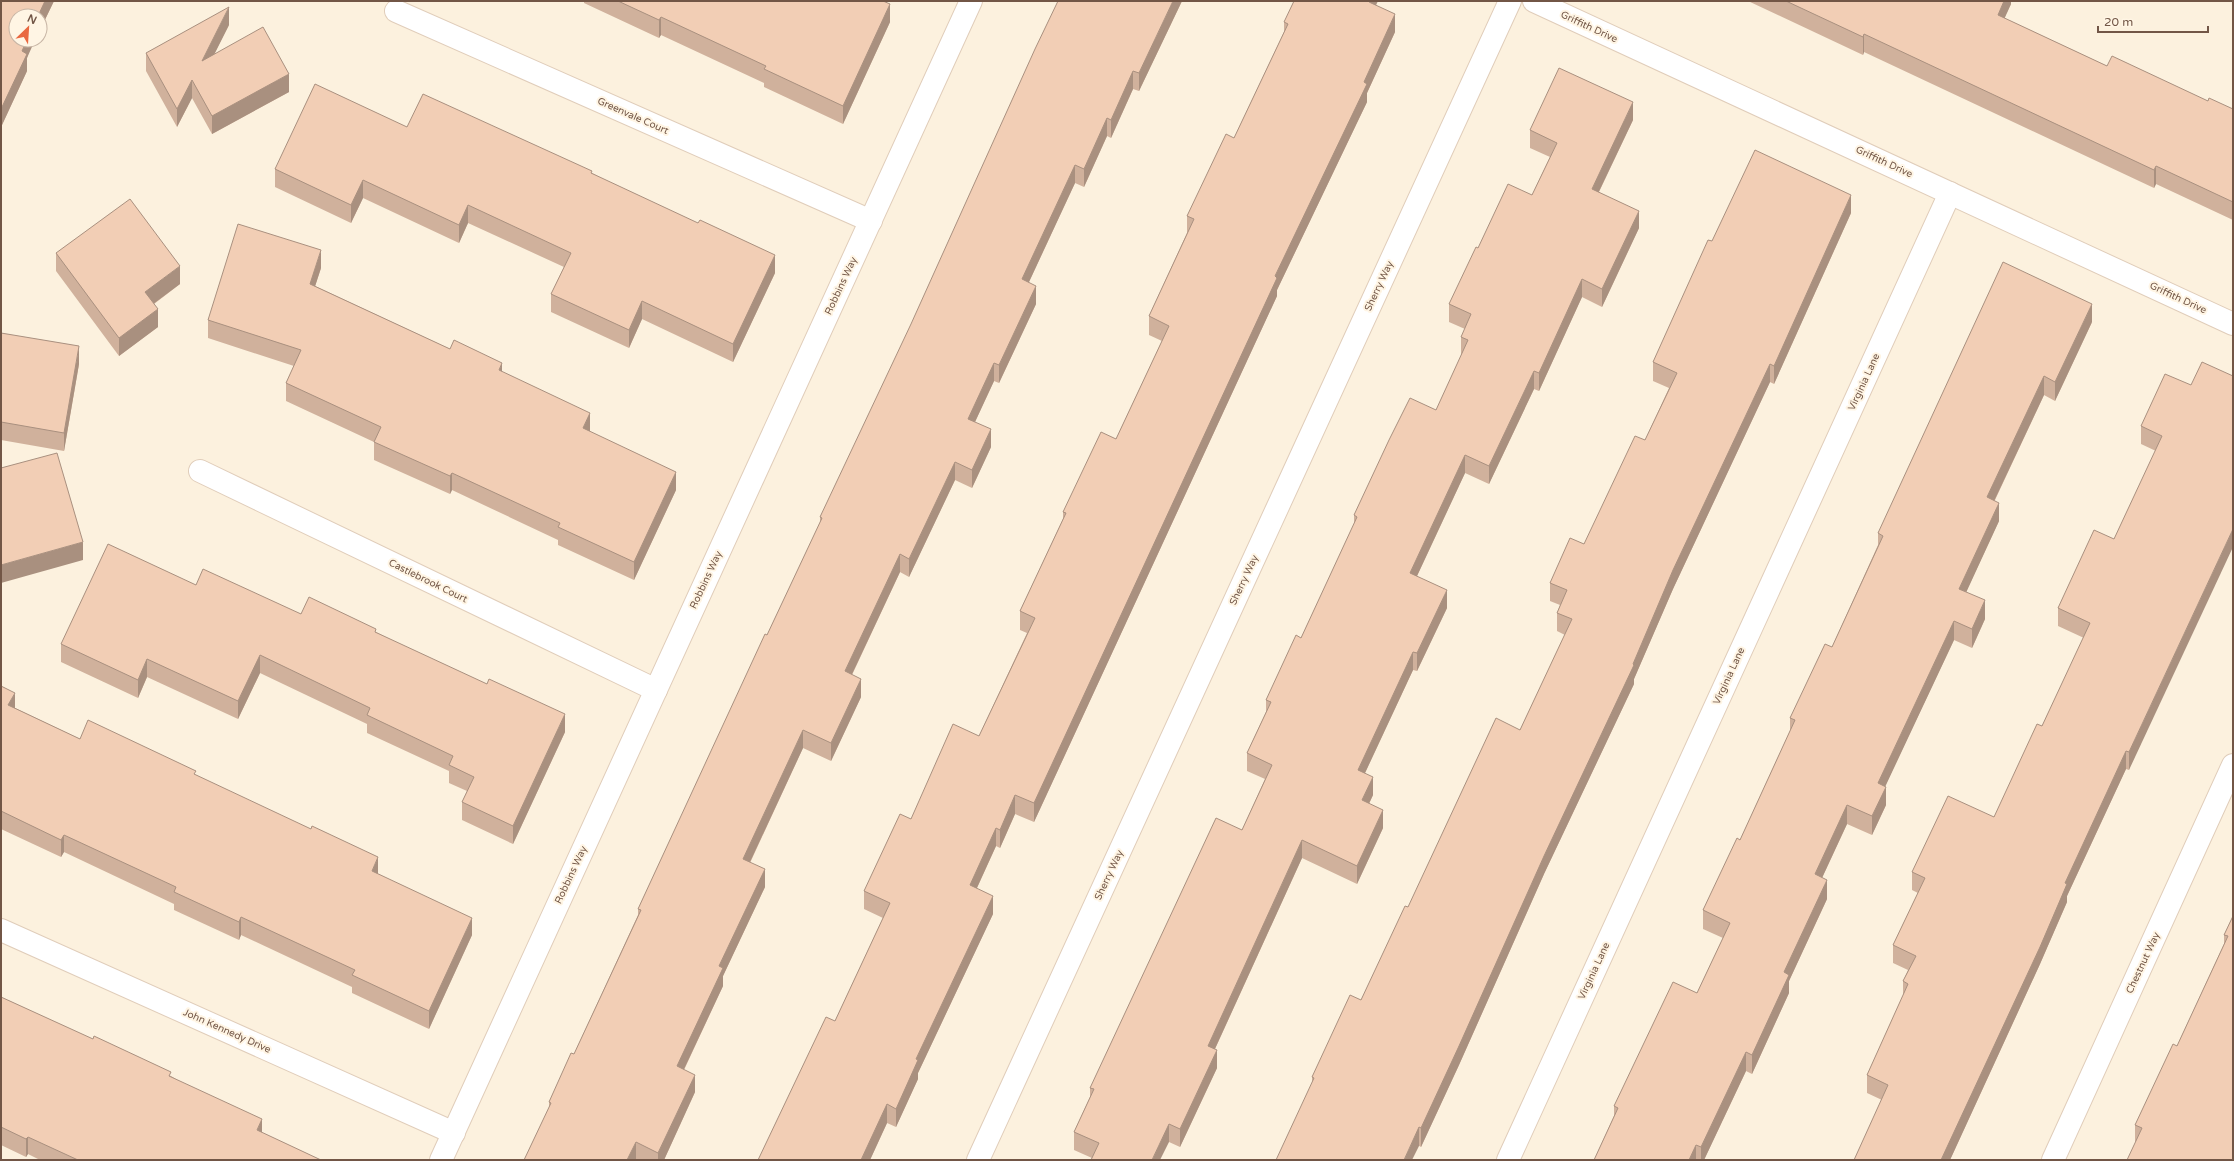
<svg xmlns="http://www.w3.org/2000/svg" width="2234" height="1161" viewBox="0 0 2234 1161" font-family="'Varela Round',sans-serif">
  <style>
    .lines { fill: none; stroke-linecap: round; stroke-linejoin: round }
    .minor-casing { stroke: #e0cdba; stroke-width: 24 }
    .minor { stroke: #fff; stroke-width: 22 }
    .wall { fill: #d0b19c }
    .shaded-wall { fill: #a9907f }
    .building { fill: #f2ceb5; stroke: #a9907f }
    .labels { text-anchor: middle; dominant-baseline: central; stroke-width: 4; stroke-linejoin: round; paint-order: stroke }
    .street-label { font-size: 10px; fill: #725646; stroke: #fff5e4 }
  </style>
  <rect width="100%" height="100%" fill="#fcf1de"/>
  <g class="lines">
    <defs>
      <g id="minor">
        <polyline points="1534,1 2233,324"/>
        <polyline points="396,11 871,221"/>
        <polyline points="200,471 656,690"/>
        <polyline points="1,930 454,1133"/>
        <polyline points="441,1160 971,1"/>
        <polyline points="978,1160 1510,1"/>
        <polyline points="1508,1160 1950,193"/>
        <polyline points="2053,1160 2233,765"/>
      </g>
    </defs>
    <use href="#minor" class="minor-casing"/>
    <use href="#minor" class="minor"/>
  </g>
  <g class="wall">
    <polygon points="1,1 54,1 40,30 40,16 27,58 27,71 2,125 1,124"/>
    <polygon points="584,1 883,1 890,22 843,124 764,87 764,83 661,35 659,38 584,3"/>
    <polygon points="1182,1 1139,91 1133,89 1111,138 1107,136 1084,187 1075,183 1029,282 1036,304 999,383 994,381 975,422 991,447 972,488 955,480 909,577 900,572 852,675 861,697 831,761 803,748 750,863 765,887 723,976 723,986 684,1070 695,1092 664,1160 524,1160 549,1108 549,1102 574,1054 638,915 638,909 820,523 820,517"/>
    <polygon points="1748,1 2011,1 2011,4 2004,18 2107,66 2208,101 2233,109 2233,220 2156,184 2154,188 1864,52 1863,55"/>
    <polygon points="1376,5 1395,32 1367,93 1367,102 1277,290 1277,296 1034,822 1015,814 1000,848 996,846 977,888 993,914 918,1073 918,1079 896,1127 887,1123 870,1160 758,1160 835,1021 883,918 864,909 864,891 911,819 979,736 1027,633 1020,630 1020,611 1063,519 1063,512 1116,439 1162,341 1149,335 1149,316 1187,233 1187,216 1234,138 1284,32 1284,22"/>
    <polygon points="229,25 214,54 289,92 212,134 192,98 177,127 146,71 146,53"/>
    <polygon points="1633,120 1599,192 1639,228 1602,307 1582,297 1539,391 1534,389 1489,484 1465,473 1417,576 1447,608 1417,671 1413,670 1365,773 1373,795 1369,804 1383,828 1357,884 1302,858 1215,1049 1217,1068 1180,1147 1169,1142 1092,1158 1074,1150 1074,1132 1090,1097 1090,1088 1242,830 1265,779 1247,771 1247,753 1266,712 1266,700 1301,638 1354,525 1354,515 1436,410 1462,355 1461,355 1461,337 1465,329 1449,322 1449,304 1478,248 1532,195 1550,157 1530,148 1530,130"/>
    <polygon points="407,127 592,173 775,273 733,362 642,319 629,348 551,312 551,294 564,267 468,223 459,243 363,198 351,223 275,187 275,169"/>
    <polygon points="1851,213 1774,384 1770,382 1673,589 1634,679 1634,684 1544,874 1459,1065 1421,1147 1312,1084 1312,1077 1361,1000 1408,907 1520,730 1565,635 1557,631 1557,613 1560,605 1550,601 1550,583 1584,544 1645,440 1669,388 1653,381 1653,362 1712,241"/>
    <polygon points="56,253 180,284 154,304 158,327 119,356 56,271"/>
    <polygon points="321,268 315,286 450,349 502,372 676,490 634,580 558,545 558,540 452,490 450,494 374,460 374,442 286,401 286,383 294,366 208,338 208,320"/>
    <polygon points="2092,322 2055,401 2044,395 1995,500 1999,521 1966,592 1985,619 1972,648 1954,640 1885,786 1886,805 1872,835 1847,824 1822,878 1827,899 1789,981 1789,993 1752,1074 1746,1071 1704,1160 1594,1160 1614,1116 1614,1106 1697,993 1723,938 1703,929 1703,910 1740,840 1790,731 1790,718 1832,647 1878,545 1878,533"/>
    <polygon points="1,333 79,364 64,451 1,440"/>
    <polygon points="2191,385 2129,770 2126,769 2067,896 2067,902 2040,964 1950,1160 1854,1160 1882,1100 1867,1093 1867,1075 1903,996 1903,981 1908,970 1893,963 1893,945 1918,893 1912,890 1912,872 1994,817 2042,726 2084,638 2058,626 2058,608 2114,539 2156,451 2141,444 2141,426"/>
    <polygon points="196,585 301,614 376,632 565,732 513,844 462,820 462,802 467,791 449,783 449,771 367,733 367,724 260,673 238,719 147,677 138,698 61,662 61,644"/>
    <polygon points="1,686 15,708 80,739 196,775 378,874 472,935 429,1029 352,993 352,987 241,935 239,940 174,910 174,904 64,852 61,857 1,829"/>
    <polygon points="2233,916 2233,1160 2135,1142 2135,1125 2177,1046 2224,944 2224,935"/>
    <polygon points="1,997 171,1076 262,1133 321,1160 40,1160 28,1154 26,1157 1,1145"/>
  </g>
  <g class="shaded-wall">
    <polygon points="45,1 54,1 40,30 40,16 38,16"/>
    <polygon points="1173,1 1182,1 1139,91 1139,73"/>
    <polygon points="1370,1 1378,1 1369,20"/>
    <polygon points="2004,1 2011,1 2011,4 1998,33 1998,15"/>
    <polygon points="890,4 890,22 843,124 843,106"/>
    <polygon points="229,7 229,25 202,79 202,61"/>
    <polygon points="1395,14 1395,32 1367,93 1367,102 1277,290 1277,296 1034,822 1034,803 1364,82"/>
    <polygon points="661,17 661,35 659,38 659,20"/>
    <polygon points="1864,34 1864,52 1863,55 1863,37"/>
    <polygon points="27,40 35,40 27,58 27,71 2,125 2,107 22,51"/>
    <polygon points="1133,71 1133,89 1111,138 1111,120"/>
    <polygon points="289,74 289,92 212,134 212,116"/>
    <polygon points="192,80 192,98 177,127 177,109"/>
    <polygon points="1633,102 1633,120 1592,206 1592,189"/>
    <polygon points="1107,118 1107,136 1084,187 1084,169"/>
    <polygon points="1075,165 1075,183 1022,297 1022,279"/>
    <polygon points="2156,166 2156,184 2154,188 2154,170"/>
    <polygon points="363,180 363,198 351,223 351,205"/>
    <polygon points="1851,195 1851,213 1774,384 1774,366"/>
    <polygon points="468,205 468,223 459,243 459,225"/>
    <polygon points="1639,211 1639,228 1602,307 1602,289"/>
    <polygon points="321,250 321,268 310,302 310,284"/>
    <polygon points="775,255 775,273 733,362 733,344"/>
    <polygon points="180,266 180,284 145,310 145,292"/>
    <polygon points="1582,279 1582,297 1539,391 1539,373"/>
    <polygon points="1036,286 1036,304 999,383 999,365"/>
    <polygon points="642,301 642,319 629,348 629,330"/>
    <polygon points="2092,304 2092,322 2055,401 2055,382"/>
    <polygon points="158,309 158,327 119,356 119,338"/>
    <polygon points="79,346 79,364 64,451 64,433"/>
    <polygon points="502,363 502,380 499,370"/>
    <polygon points="994,363 994,381 968,437 968,419"/>
    <polygon points="1770,364 1770,382 1673,589 1634,679 1634,684 1544,874 1459,1065 1421,1147 1421,1128 1544,856 1633,664 1673,570"/>
    <polygon points="1534,371 1534,389 1489,484 1489,466"/>
    <polygon points="2044,376 2044,395 1987,516 1987,497"/>
    <polygon points="590,413 590,431 583,446 583,428"/>
    <polygon points="991,429 991,447 972,488 972,470"/>
    <polygon points="1465,455 1465,473 1410,591 1410,573"/>
    <polygon points="955,462 955,480 909,577 909,559"/>
    <polygon points="676,472 676,490 634,580 634,562"/>
    <polygon points="452,473 452,490 450,494 450,476"/>
    <polygon points="1999,503 1999,521 1959,608 1959,589"/>
    <polygon points="2233,529 2233,547 2129,770 2129,752"/>
    <polygon points="83,542 83,560 1,583 1,565"/>
    <polygon points="900,554 900,572 845,689 845,671"/>
    <polygon points="1447,590 1447,608 1417,671 1417,653"/>
    <polygon points="1985,600 1985,619 1972,648 1972,629"/>
    <polygon points="1954,621 1954,640 1878,802 1878,783"/>
    <polygon points="1413,652 1413,670 1358,788 1358,770"/>
    <polygon points="260,655 260,673 238,719 238,701"/>
    <polygon points="147,659 147,677 138,698 138,680"/>
    <polygon points="861,679 861,697 831,761 831,743"/>
    <polygon points="15,693 15,711 8,705"/>
    <polygon points="565,714 565,732 513,844 513,826"/>
    <polygon points="803,730 803,748 743,877 743,859"/>
    <polygon points="2126,751 2126,769 2067,896 2067,902 2040,964 1950,1160 1941,1160 2065,883"/>
    <polygon points="1373,777 1373,795 1362,818 1362,800"/>
    <polygon points="1886,787 1886,805 1872,835 1872,816"/>
    <polygon points="1015,795 1015,814 1000,848 1000,830"/>
    <polygon points="1847,805 1847,824 1815,893 1815,874"/>
    <polygon points="1383,810 1383,828 1357,884 1357,866"/>
    <polygon points="996,828 996,846 970,903 970,885"/>
    <polygon points="64,835 64,852 61,857 61,840"/>
    <polygon points="1302,840 1302,858 1208,1064 1208,1046"/>
    <polygon points="378,857 378,875 372,871"/>
    <polygon points="765,869 765,887 723,976 723,986 677,1084 677,1066 719,966"/>
    <polygon points="1827,880 1827,899 1789,981 1789,993 1752,1074 1752,1055 1784,972"/>
    <polygon points="993,896 993,914 918,1073 918,1079 896,1127 896,1109 916,1059"/>
    <polygon points="241,917 241,935 239,940 239,922"/>
    <polygon points="472,918 472,935 429,1029 429,1011"/>
    <polygon points="1217,1050 1217,1068 1180,1147 1180,1129"/>
    <polygon points="1746,1052 1746,1071 1704,1160 1701,1160 1701,1147"/>
    <polygon points="695,1075 695,1092 664,1160 658,1160 658,1153"/>
    <polygon points="887,1104 887,1123 870,1160 861,1160"/>
    <polygon points="262,1119 262,1137 257,1130"/>
    <polygon points="1169,1124 1169,1142 1160,1160 1152,1160"/>
    <polygon points="1419,1127 1419,1146 1412,1160 1404,1160"/>
    <polygon points="28,1137 28,1154 26,1157 26,1139"/>
    <polygon points="636,1142 636,1160 627,1160"/>
    <polygon points="1696,1145 1696,1160 1689,1160"/>
  </g>
  <g class="building">
    <polygon points="1,1 45,1 38,16 16,16 16,40 27,40 22,51 27,54 2,107 1,107"/>
    <polygon points="618,1 883,1 890,4 843,106 764,69 766,66 661,17 659,20"/>
    <polygon points="1058,1 1173,1 1139,73 1133,71 1111,120 1107,118 1084,169 1075,165 1022,279 1036,286 999,365 994,363 968,419 991,429 972,470 955,462 909,559 900,554 845,671 861,679 831,743 803,730 743,859 765,869 719,966 723,968 677,1066 695,1075 658,1153 636,1142 627,1160 524,1160 551,1103 549,1102 571,1053 574,1054 641,910 638,909 735,699 765,634 767,635 822,518 820,517 911,324 1035,49"/>
    <polygon points="1294,1 1370,1 1369,2 1395,14 1364,82 1367,84 1275,276 1277,278 1034,803 1015,795 1000,830 996,828 970,885 993,896 916,1059 918,1060 896,1109 887,1104 861,1160 758,1160 826,1017 835,1021 890,903 864,891 900,814 911,819 953,724 979,736 1035,618 1020,611 1066,513 1063,512 1101,432 1116,439 1169,326 1149,316 1194,219 1187,216 1226,134 1234,138 1288,24 1284,22"/>
    <polygon points="1786,1 2004,1 1998,15 2107,66 2112,56 2208,101 2209,98 2233,109 2233,202 2156,166 2154,170 1864,34 1863,37"/>
    <polygon points="229,7 202,61 263,27 289,74 212,116 192,80 177,109 146,53"/>
    <polygon points="1559,68 1633,102 1592,189 1639,211 1602,289 1582,279 1539,373 1534,371 1489,466 1465,455 1410,573 1447,590 1417,653 1413,652 1358,770 1373,777 1362,800 1383,810 1357,866 1302,840 1208,1046 1217,1050 1180,1129 1169,1124 1152,1160 1091,1160 1099,1143 1074,1132 1094,1089 1090,1088 1216,818 1242,830 1272,765 1247,753 1271,702 1266,700 1296,635 1301,638 1357,517 1354,515 1389,440 1410,398 1436,410 1468,340 1461,337 1471,314 1449,304 1476,247 1478,248 1508,184 1532,195 1557,143 1530,130"/>
    <polygon points="315,84 407,127 423,94 592,171 591,173 698,223 700,220 775,255 733,344 642,301 629,330 551,294 571,253 468,205 459,225 363,180 351,205 275,169"/>
    <polygon points="1755,150 1851,195 1774,366 1770,364 1673,570 1633,664 1634,665 1544,856 1459,1046 1421,1128 1419,1127 1404,1160 1276,1160 1314,1078 1312,1077 1350,995 1361,1000 1405,906 1408,907 1496,718 1520,730 1572,619 1557,613 1567,590 1550,583 1570,538 1584,544 1635,436 1645,440 1677,373 1653,362 1708,240 1712,241"/>
    <polygon points="130,199 180,266 145,292 158,309 119,338 56,253"/>
    <polygon points="238,224 321,250 310,284 450,349 454,340 502,363 499,370 590,413 583,428 676,472 634,562 558,527 560,523 452,473 450,476 374,442 381,427 286,383 301,350 208,320"/>
    <polygon points="2003,262 2092,304 2055,382 2044,376 1987,497 1999,503 1959,589 1985,600 1972,629 1954,621 1878,783 1886,787 1872,816 1847,805 1815,874 1827,880 1784,972 1789,975 1752,1055 1746,1052 1701,1147 1696,1145 1689,1160 1594,1160 1618,1108 1614,1106 1673,982 1697,993 1730,923 1703,910 1737,838 1740,840 1795,720 1790,718 1825,644 1832,647 1883,536 1878,533"/>
    <polygon points="1,333 79,346 64,433 1,422"/>
    <polygon points="2202,362 2233,376 2233,529 2129,752 2126,751 2065,883 2067,884 2040,947 1941,1160 1854,1160 1888,1085 1867,1075 1908,984 1903,981 1916,956 1893,945 1925,878 1912,872 1948,796 1994,817 2037,724 2042,726 2090,623 2058,608 2094,530 2114,539 2162,436 2141,426 2165,374 2191,385"/>
    <polygon points="57,453 83,542 1,565 1,468"/>
    <polygon points="108,544 196,585 203,569 301,614 309,597 376,629 375,632 487,684 489,679 565,714 513,826 462,802 474,777 449,765 453,756 367,715 370,708 260,655 238,701 147,659 138,680 61,644"/>
    <polygon points="1,686 15,693 8,705 80,739 88,720 196,771 194,774 311,829 312,826 378,857 372,871 472,918 429,1011 352,975 355,970 241,917 239,922 174,892 176,887 64,835 61,840 1,811"/>
    <polygon points="2233,916 2233,1160 2127,1160 2142,1128 2135,1125 2173,1044 2177,1046 2228,936 2224,935"/>
    <polygon points="1,997 93,1039 94,1036 171,1072 169,1076 262,1119 257,1130 321,1160 78,1160 28,1137 26,1139 1,1127"/>
  </g>
  <g class="labels">
    <g class="street-label">
      <text transform="translate(1589 27) rotate(25)">Griffith Drive</text>
      <text transform="translate(633 116) rotate(24)">Greenvale Court</text>
      <text transform="translate(1884 162) rotate(25)">Griffith Drive</text>
      <text transform="translate(841 286) rotate(-65)">Robbins Way</text>
      <text transform="translate(1379 286) rotate(-65)">Sherry Way</text>
      <text transform="translate(2178 298) rotate(25)">Griffith Drive</text>
      <text transform="translate(1864 382) rotate(-65)">Virginia Lane</text>
      <text transform="translate(706 580) rotate(-65)">Robbins Way</text>
      <text transform="translate(1244 580) rotate(-65)">Sherry Way</text>
      <text transform="translate(428 581) rotate(26)">Castlebrook Court</text>
      <text transform="translate(1729 676) rotate(-65)">Virginia Lane</text>
      <text transform="translate(571 875) rotate(-65)">Robbins Way</text>
      <text transform="translate(1109 875) rotate(-65)">Sherry Way</text>
      <text transform="translate(2143 963) rotate(-65)">Chestnut Way</text>
      <text transform="translate(1594 971) rotate(-65)">Virginia Lane</text>
      <text transform="translate(227 1031) rotate(24)">John Kennedy Drive</text>
    </g>
  </g>
  <rect width="2234" height="1161" fill="none" stroke="#725646" stroke-width="4"/>
  <g transform="translate(28 28) rotate(25)"><circle r="19" fill="#fff5e4" stroke="#c7b5a5"/>
  <path d="M0-3L7 15L0 10L-7 15Z" fill="#e96840"/>
  <text y="-6" font-size="11" font-weight="bold" text-anchor="middle" fill="#725646">N</text>
  </g>
  <path d="M2098 26v6h110v-6" fill="none" stroke="#725646" stroke-width="2"/>
  <text x="2104" y="26" font-size="12" fill="#725646" stroke="#fff5e4" stroke-width="3" paint-order="stroke">20 m</text>
</svg>
